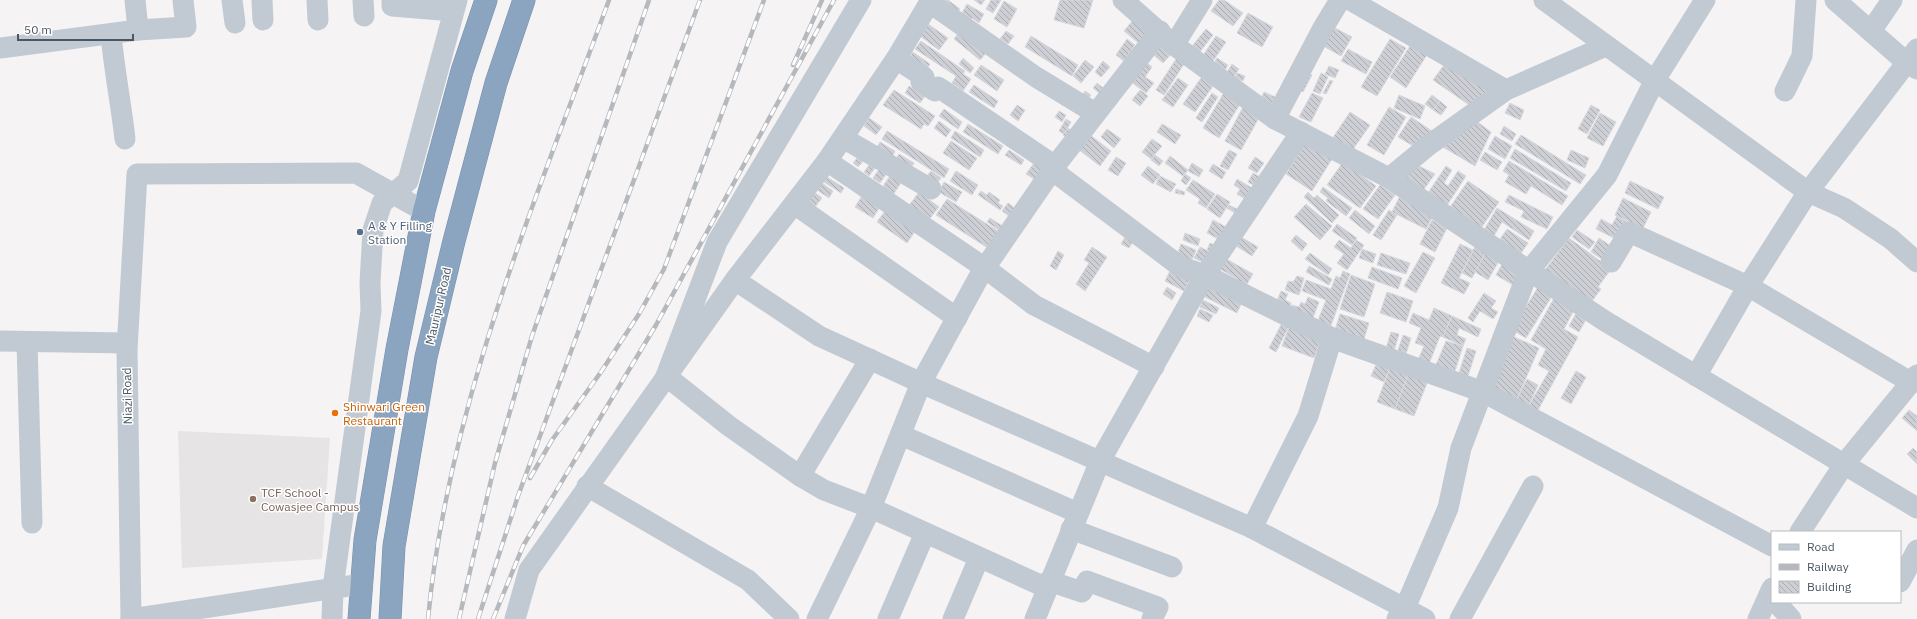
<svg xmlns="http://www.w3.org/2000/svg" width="1917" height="619" viewBox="0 0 1917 619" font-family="'IBM Plex Sans',sans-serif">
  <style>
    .education { fill: #e6e4e5 }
    .building { fill: url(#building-back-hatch); stroke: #d7d9de }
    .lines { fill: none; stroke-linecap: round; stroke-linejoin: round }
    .highway-casing { stroke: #7690ad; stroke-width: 23 }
    .minor { stroke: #c1cad2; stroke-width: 21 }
    .highway { stroke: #8ba5c1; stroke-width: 22 }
    .rail-casing { stroke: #b5b8bd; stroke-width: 4.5 }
    .rail { stroke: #fff; stroke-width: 3; stroke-dasharray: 9; stroke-linecap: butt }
    .service-dot { fill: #5c6f8a; stroke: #fff; stroke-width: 1.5 }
    .food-dot { fill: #e8710a; stroke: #fff; stroke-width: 1.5 }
    .education-dot { fill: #8d6e63; stroke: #fff; stroke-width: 1.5 }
    .labels { text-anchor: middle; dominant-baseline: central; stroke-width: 3; stroke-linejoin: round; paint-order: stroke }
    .service-label { font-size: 12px; fill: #4e5e75; stroke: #fff; text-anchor: start }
    .street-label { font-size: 12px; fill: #4a5661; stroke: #fff }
    .food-label { font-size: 12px; fill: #c56008; stroke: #fff; text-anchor: start }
    .education-label { font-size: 12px; fill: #785e54; stroke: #fff; text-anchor: start }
  </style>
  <defs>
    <pattern id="building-back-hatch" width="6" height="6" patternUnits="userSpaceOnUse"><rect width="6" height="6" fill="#cdcfd5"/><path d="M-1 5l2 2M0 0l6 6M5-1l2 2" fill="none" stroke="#a8abb0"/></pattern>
  </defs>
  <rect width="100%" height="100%" fill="#f5f3f3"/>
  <polygon class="education" points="178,431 330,438 322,559 182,568"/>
  <g class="building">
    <polygon points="943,0 948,0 960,9 953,17"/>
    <polygon points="974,0 985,0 981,5"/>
    <polygon points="991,0 1001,0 993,13 986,9"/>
    <polygon points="1060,0 1093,0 1084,28 1054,20"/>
    <polygon points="1219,0 1224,0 1243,13 1233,26 1211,11"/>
    <polygon points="1004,1 1017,9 1007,27 994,19"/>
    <polygon points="967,4 984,14 979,23 972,18 967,26 960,22 965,15 962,13"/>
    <polygon points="1248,13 1273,27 1262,47 1237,33"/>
    <polygon points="1138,14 1156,29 1142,46 1124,31"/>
    <polygon points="928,24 948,38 939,50 920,36"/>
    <polygon points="1333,27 1352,37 1341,56 1323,46"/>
    <polygon points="1206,29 1213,35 1196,57 1188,51"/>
    <polygon points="960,31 987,52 980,60 954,39"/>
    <polygon points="1006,31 1014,36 1008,44 1000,39"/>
    <polygon points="1031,36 1078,65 1072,76 1025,47"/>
    <polygon points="1216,36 1226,42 1211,64 1202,57"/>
    <polygon points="1127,39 1135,45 1124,61 1116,55"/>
    <polygon points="1390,39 1406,48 1377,96 1361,87"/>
    <polygon points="1158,40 1173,52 1163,63 1149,51"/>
    <polygon points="921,41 965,71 963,74 971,79 963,91 952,83 956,76 915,49"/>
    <polygon points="1412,43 1428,53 1406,88 1390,77"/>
    <polygon points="1348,49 1372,62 1366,74 1341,61"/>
    <polygon points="913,52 930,64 924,74 907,61"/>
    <polygon points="1178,56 1186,61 1164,95 1156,90"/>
    <polygon points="963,58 974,68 970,73 959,64"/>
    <polygon points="1217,58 1228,65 1224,72 1213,65"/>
    <polygon points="1085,60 1094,67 1081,83 1073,76"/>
    <polygon points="1103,61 1110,67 1101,77 1095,72"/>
    <polygon points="1145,61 1152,67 1145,77 1154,83 1146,93 1130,81"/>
    <polygon points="1447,61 1494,94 1475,109 1433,80"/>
    <polygon points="1232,64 1239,69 1231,81 1224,77"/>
    <polygon points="981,65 1004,80 997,91 974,75"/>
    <polygon points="1329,66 1339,70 1335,78 1325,74"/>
    <polygon points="1303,71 1312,75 1303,92 1295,87"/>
    <polygon points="1237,73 1245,76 1243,81 1235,78"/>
    <polygon points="1321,73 1328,77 1320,94 1313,91"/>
    <polygon points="1178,78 1188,85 1173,107 1162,100"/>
    <polygon points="1201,78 1213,86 1195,112 1183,104"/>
    <polygon points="1330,80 1333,81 1326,94 1323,93"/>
    <polygon points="1097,83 1108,92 1104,97 1093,88"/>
    <polygon points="974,85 998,101 994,108 969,92"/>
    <polygon points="909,86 925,96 920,103 905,93"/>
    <polygon points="894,90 935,116 928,126 924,124 921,129 883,105"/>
    <polygon points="1140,90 1148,96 1140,106 1132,100"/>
    <polygon points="1085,91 1091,95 1086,102 1081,98"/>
    <polygon points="1225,91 1242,101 1219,138 1203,128"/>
    <polygon points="1264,92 1282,100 1279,107 1261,98"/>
    <polygon points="1212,93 1218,97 1202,122 1196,118"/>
    <polygon points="1312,93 1323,98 1311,122 1299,117"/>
    <polygon points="1399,95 1425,106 1420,119 1394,108"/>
    <polygon points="1432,95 1440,101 1433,110 1425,104"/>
    <polygon points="1440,101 1447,107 1441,115 1433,110"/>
    <polygon points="1510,103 1524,110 1520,120 1505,113"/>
    <polygon points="1017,105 1025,110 1018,121 1010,115"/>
    <polygon points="1591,105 1600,110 1587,134 1578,129"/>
    <polygon points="1243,107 1260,116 1241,150 1225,141"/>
    <polygon points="1389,107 1406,117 1384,155 1367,145"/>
    <polygon points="944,109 962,122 958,129 939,116"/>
    <polygon points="1059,111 1066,115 1062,122 1055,117"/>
    <polygon points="1350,112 1370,125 1349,155 1330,142"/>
    <polygon points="1600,113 1616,122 1603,146 1587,138"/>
    <polygon points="1411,117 1432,131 1420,150 1398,137"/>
    <polygon points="1471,117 1491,132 1475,166 1436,143"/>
    <polygon points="869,118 882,127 876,135 864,126"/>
    <polygon points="1066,119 1071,122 1064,134 1059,131"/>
    <polygon points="939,121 951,130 946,137 934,128"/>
    <polygon points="968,124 1003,146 998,154 963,132"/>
    <polygon points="1162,124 1181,135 1175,144 1157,132"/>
    <polygon points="1504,126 1516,134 1512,141 1500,134"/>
    <polygon points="1068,128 1075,133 1070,140 1063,135"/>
    <polygon points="1107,129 1121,139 1114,148 1101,137"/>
    <polygon points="887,131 949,169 944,178 882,139"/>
    <polygon points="955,131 984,150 980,157 951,138"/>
    <polygon points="1089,134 1111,151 1100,166 1078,149"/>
    <polygon points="1521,135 1586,175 1580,184 1515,144"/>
    <polygon points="1495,136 1512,146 1505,159 1488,149"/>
    <polygon points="1152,139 1162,146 1151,159 1142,152"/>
    <polygon points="951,141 977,158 969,170 943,153"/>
    <polygon points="880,142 895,151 890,161 874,152"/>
    <polygon points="1306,142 1332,159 1312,191 1286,174"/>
    <polygon points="1515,149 1571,183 1566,191 1510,158"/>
    <polygon points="1009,150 1024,160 1021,165 1005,155"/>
    <polygon points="1229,150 1237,154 1228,170 1220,166"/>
    <polygon points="1571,150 1589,158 1585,168 1567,160"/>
    <polygon points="862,152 868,156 858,167 853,163"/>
    <polygon points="1485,152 1502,162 1497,170 1480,160"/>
    <polygon points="899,154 914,163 909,172 893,163"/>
    <polygon points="1155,155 1163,161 1159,166 1151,160"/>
    <polygon points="1170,156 1188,170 1183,176 1165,163"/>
    <polygon points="1116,157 1126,163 1118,176 1108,170"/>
    <polygon points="1255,157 1264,163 1257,173 1248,168"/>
    <polygon points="1037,159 1050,167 1039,182 1026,174"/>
    <polygon points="872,161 877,165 869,176 864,172"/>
    <polygon points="1509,161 1568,196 1562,205 1531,186 1526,194 1505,182 1509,175 1503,171"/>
    <polygon points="1343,162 1376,186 1360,208 1327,185"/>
    <polygon points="1192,163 1203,170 1199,177 1188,171"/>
    <polygon points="1413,163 1435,174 1419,196 1394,178"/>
    <polygon points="1213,164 1226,172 1222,179 1209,171"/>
    <polygon points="1148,166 1160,175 1153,184 1141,175"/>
    <polygon points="1446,166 1452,170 1444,183 1448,186 1458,171 1466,176 1444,210 1424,199"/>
    <polygon points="880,168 887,173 880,183 873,178"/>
    <polygon points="931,171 941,178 933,188 923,181"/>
    <polygon points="956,171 978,185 972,195 950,181"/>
    <polygon points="1253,173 1264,179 1258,188 1248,182"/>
    <polygon points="891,174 902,181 893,195 882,188"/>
    <polygon points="1185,174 1191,178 1186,185 1181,181"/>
    <polygon points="824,175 844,188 841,193 821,180"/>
    <polygon points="1160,176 1176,184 1171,192 1156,184"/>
    <polygon points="1237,179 1257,191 1250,202 1237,194 1240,189 1234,185"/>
    <polygon points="1193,180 1215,194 1206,208 1198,203 1200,199 1186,190"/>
    <polygon points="819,181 833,191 829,198 814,188"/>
    <polygon points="1468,181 1499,202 1477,234 1446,213"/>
    <polygon points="1630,181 1664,197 1658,209 1625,193"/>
    <polygon points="944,182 962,192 956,202 939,192"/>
    <polygon points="1380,185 1395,195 1378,219 1363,209"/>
    <polygon points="1323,187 1352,208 1346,216 1326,201 1328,198 1320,192"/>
    <polygon points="1176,189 1185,192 1184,195 1175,193"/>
    <polygon points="813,191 822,198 815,207 806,200"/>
    <polygon points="981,191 987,195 989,192 1000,200 998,203 1003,206 1000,210 978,195"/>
    <polygon points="919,192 939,207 927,222 908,207"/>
    <polygon points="1308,192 1314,198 1317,195 1339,215 1332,223 1304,197"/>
    <polygon points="863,194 881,205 873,218 855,207"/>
    <polygon points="1217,194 1230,202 1220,218 1207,209"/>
    <polygon points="1509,195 1553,217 1547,229 1521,217 1524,211 1505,202"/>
    <polygon points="1400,196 1434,213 1426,229 1392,212"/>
    <polygon points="1623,198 1651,212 1643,228 1615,215"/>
    <polygon points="947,199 998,231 988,248 936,215"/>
    <polygon points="1008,203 1019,211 1013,219 1002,211"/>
    <polygon points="1306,204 1332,226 1320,240 1294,217"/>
    <polygon points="1229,205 1237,209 1235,213 1227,208"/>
    <polygon points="888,207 918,227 907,243 877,222"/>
    <polygon points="1497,208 1534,231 1529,240 1502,222 1491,241 1481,235"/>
    <polygon points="1355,210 1375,226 1369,234 1349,218"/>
    <polygon points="1389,210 1397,215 1381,240 1373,235"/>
    <polygon points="1617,216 1629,223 1616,239 1596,229 1601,219 1612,225"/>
    <polygon points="990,218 1004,227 1002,232 987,222"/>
    <polygon points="1213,220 1228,228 1222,241 1207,233"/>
    <polygon points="1432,220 1447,228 1435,252 1420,244"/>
    <polygon points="1337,224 1357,238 1352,245 1332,231"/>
    <polygon points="1507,229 1528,243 1517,259 1496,245"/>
    <polygon points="1577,230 1595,242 1589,249 1572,237"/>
    <polygon points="1128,232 1136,237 1129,248 1121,244"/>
    <polygon points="1185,233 1200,239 1198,246 1183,240"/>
    <polygon points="1296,235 1307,244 1302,251 1291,241"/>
    <polygon points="1241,237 1258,247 1252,256 1236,246"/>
    <polygon points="1569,238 1611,269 1598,287 1601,289 1589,305 1542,274"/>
    <polygon points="1599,238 1614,248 1605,261 1591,252"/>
    <polygon points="1339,240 1351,248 1356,240 1364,245 1347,270 1337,263 1344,254 1334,247"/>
    <polygon points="1210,243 1219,247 1216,254 1207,250"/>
    <polygon points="1181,244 1196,250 1190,264 1176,258"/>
    <polygon points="1460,244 1473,250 1459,278 1470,283 1464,294 1441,283"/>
    <polygon points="1475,246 1486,252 1472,278 1462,273"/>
    <polygon points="1092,247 1107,257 1085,291 1076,284 1089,263 1084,260"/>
    <polygon points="1200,247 1212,253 1207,264 1194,258"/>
    <polygon points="1362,249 1376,254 1373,263 1359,258"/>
    <polygon points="1058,251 1064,255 1056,270 1050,266"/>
    <polygon points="1423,252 1435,258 1416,293 1404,286"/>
    <polygon points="1486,252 1500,259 1488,280 1475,272"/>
    <polygon points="1310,253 1332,269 1328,275 1305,259"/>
    <polygon points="1381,253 1410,263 1406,274 1377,265"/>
    <polygon points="1223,257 1253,274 1244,289 1236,284 1238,279 1218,268"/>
    <polygon points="1505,259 1522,269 1513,285 1496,275"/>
    <polygon points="1173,265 1192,275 1184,291 1165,281"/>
    <polygon points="1309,266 1332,279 1329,285 1306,272"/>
    <polygon points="1372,267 1402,278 1398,289 1368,278"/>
    <polygon points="1343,271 1350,274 1330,328 1317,323 1326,300 1302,291 1306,280 1331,289 1336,276 1340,278"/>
    <polygon points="1351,275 1375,284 1364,317 1340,309"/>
    <polygon points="1297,276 1304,278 1299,295 1285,290 1288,281 1293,282"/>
    <polygon points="1167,287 1176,293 1172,300 1163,294"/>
    <polygon points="1207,287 1241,304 1237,313 1203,296"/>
    <polygon points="1538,287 1552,296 1526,338 1512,330"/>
    <polygon points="1281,291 1288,294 1285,300 1291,303 1290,311 1275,306"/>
    <polygon points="1387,292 1413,301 1406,322 1380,313"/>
    <polygon points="1484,293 1496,301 1491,308 1498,312 1493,319 1480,311 1473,322 1468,318"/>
    <polygon points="1308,297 1319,302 1311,323 1290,311 1292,305 1299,307 1301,302 1305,304"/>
    <polygon points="1554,298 1574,310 1564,329 1578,337 1537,412 1528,407 1549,371 1538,365 1546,349 1531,340"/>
    <polygon points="1203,300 1219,308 1216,314 1200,307"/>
    <polygon points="1434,308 1452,316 1443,337 1440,336 1429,364 1418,360 1424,346 1415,343 1421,328 1409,323 1413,313 1429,320"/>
    <polygon points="1200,309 1213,315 1209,322 1197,316"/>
    <polygon points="1578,310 1588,316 1579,332 1569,326"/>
    <polygon points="1340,314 1369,323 1364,339 1335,330"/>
    <polygon points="1452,316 1481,329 1478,337 1459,328 1457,335 1466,339 1463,346 1443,337"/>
    <polygon points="1284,319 1291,322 1276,352 1269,348"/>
    <polygon points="1290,325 1322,337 1314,358 1282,346"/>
    <polygon points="1391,332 1399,334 1394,351 1386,348"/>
    <polygon points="1403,335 1411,338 1406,354 1398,350"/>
    <polygon points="1512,336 1539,348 1516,401 1488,389"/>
    <polygon points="1446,341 1463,346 1454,374 1435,367"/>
    <polygon points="1467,348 1476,351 1467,379 1458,376"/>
    <polygon points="1379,358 1392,363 1384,382 1371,376"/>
    <polygon points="1392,363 1410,370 1395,409 1377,402"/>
    <polygon points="1410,370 1429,378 1414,416 1395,409"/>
    <polygon points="1576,371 1586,377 1571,404 1561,398"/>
    <polygon points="1527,379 1538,385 1528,407 1516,401"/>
    <polygon points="1909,410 1917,416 1917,431 1902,418"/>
    <polygon points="1913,448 1917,452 1917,464 1907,454"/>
  </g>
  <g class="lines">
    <defs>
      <g id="highway">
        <polyline points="359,619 365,540 397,349 424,211 462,71 486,0"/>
        <polyline points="390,619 394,546 426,357 454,241 496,83 524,0"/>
      </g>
    </defs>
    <use href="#highway" class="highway-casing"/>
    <g class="minor">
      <polyline points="135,0 138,30"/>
      <polyline points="232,0 235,23"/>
      <polyline points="262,0 263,20"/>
      <polyline points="317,0 318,20"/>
      <polyline points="363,0 364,16"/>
      <polyline points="392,0 392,6 453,11"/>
      <polyline points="861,0 717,242 666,376 729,426 800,476 824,490 871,508 1047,588"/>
      <polyline points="1123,0 1174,45 1275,119 1389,178 1605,321 1917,508"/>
      <polyline points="1350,0 1506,90"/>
      <polyline points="1544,0 1808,192 1844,208 1891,239 1917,262"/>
      <polyline points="1835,0 1906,62 1917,69"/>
      <polyline points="930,3 1036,77 1095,113"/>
      <polyline points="1871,31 1892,0"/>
      <path d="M 111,34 C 114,69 121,103 125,139"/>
      <polyline points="1174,45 1202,0"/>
      <polyline points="0,48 138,30 186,27 183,0"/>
      <polyline points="896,59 924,77 921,82 935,91 938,87 1055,166"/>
      <polyline points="1785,91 1802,56 1806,0"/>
      <polyline points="1275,119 1323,28 1340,0"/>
      <polyline points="843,138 931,189"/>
      <polyline points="827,161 985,268 1034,305 1154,367"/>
      <polyline points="1052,170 1181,267 1205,275 1332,338 1483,392 1772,546"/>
      <polyline points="1389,178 1429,145 1506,90 1606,46"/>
      <polyline points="794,204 957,318"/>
      <polyline points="1611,262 1629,232 1748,286 1912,383"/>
      <polyline points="735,280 819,336 928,386 1252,528 1425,619"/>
      <polyline points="0,341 127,343"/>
      <polyline points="27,342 32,523"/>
      <polyline points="1696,376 1748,286 1808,192 1917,49"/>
      <polyline points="901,435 1078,513"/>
      <polyline points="800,476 870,359"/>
      <polyline points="587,486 748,580 789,619"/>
      <polyline points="1252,528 1308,416 1332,338"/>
      <polyline points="1071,529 1172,567"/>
      <polyline points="1800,532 1845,463 1917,375"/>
      <polyline points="1049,581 1082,592 1087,581 1158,607 1152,619"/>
      <polyline points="1900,582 1917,550"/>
      <polyline points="1776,602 1791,619"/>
      <polyline points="131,619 127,350 137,174 356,173 424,211"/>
      <polyline points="131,619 362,584"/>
      <polyline points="332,619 333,588 371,311 370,283 373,230 382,203 408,181 457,0"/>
      <polyline points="515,619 529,570 735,280 827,161 896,59 931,0"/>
      <polyline points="817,619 871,508 921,383 980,275 1055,166 1160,31"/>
      <polyline points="888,619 925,533"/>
      <polyline points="953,619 979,558"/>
      <polyline points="1035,619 1100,461 1205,275 1301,132"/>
      <polyline points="1397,619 1405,608 1448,508 1461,448 1528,272 1607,175 1655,80 1705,0"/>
      <polyline points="1460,619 1533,486"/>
      <polyline points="1758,619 1772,588"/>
    </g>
    <use href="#highway" class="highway"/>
    <defs>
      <g id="rail">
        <polyline points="793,65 822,0"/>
        <polyline points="530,478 552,440 601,372 639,314 664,269 764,0"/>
        <path d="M 428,619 C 448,405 536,200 609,0"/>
        <polyline points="459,619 495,463 532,336 649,0"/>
        <polyline points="478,619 518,496 700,0"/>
        <polyline points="493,619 523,546 656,325 834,0"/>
      </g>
    </defs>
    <use href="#rail" class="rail-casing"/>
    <use href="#rail" class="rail"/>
  </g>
  <circle class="service-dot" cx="360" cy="232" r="4"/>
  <circle class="food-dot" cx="335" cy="413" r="4"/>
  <circle class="education-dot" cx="253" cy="499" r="4"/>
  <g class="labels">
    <g class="service-label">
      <text x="368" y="225">A &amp; Y Filling<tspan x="368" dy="14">Station</tspan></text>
    </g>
    <g class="street-label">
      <text transform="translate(438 306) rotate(-77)">Mauripur Road</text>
      <text transform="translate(127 396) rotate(-91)">Niazi Road</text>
    </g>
    <g class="food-label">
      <text x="343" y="406">Shinwari Green<tspan x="343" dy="14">Restaurant</tspan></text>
    </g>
    <g class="education-label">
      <text x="261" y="492">TCF School -<tspan x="261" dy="14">Cowasjee Campus</tspan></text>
    </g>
  </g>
  <rect x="1771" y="531" width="130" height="72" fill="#ffffff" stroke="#b7bbc0"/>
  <rect x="1779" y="544" width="20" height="6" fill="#c1cad2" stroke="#b7bbc0"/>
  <text x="1807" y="551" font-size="12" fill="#4a5661">Road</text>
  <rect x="1779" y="564" width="20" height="6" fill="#b5b8bd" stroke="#b7bbc0"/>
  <text x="1807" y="571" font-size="12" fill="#4a5661">Railway</text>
  <rect x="1779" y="581" width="20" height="12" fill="url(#building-back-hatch)" stroke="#b7bbc0"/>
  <text x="1807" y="591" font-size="12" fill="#4a5661">Building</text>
  <path d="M18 34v6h115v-6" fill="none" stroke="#4a5661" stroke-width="2"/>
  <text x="24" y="34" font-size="12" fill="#4a5661" stroke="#ffffff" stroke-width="3" paint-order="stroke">50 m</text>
</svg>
